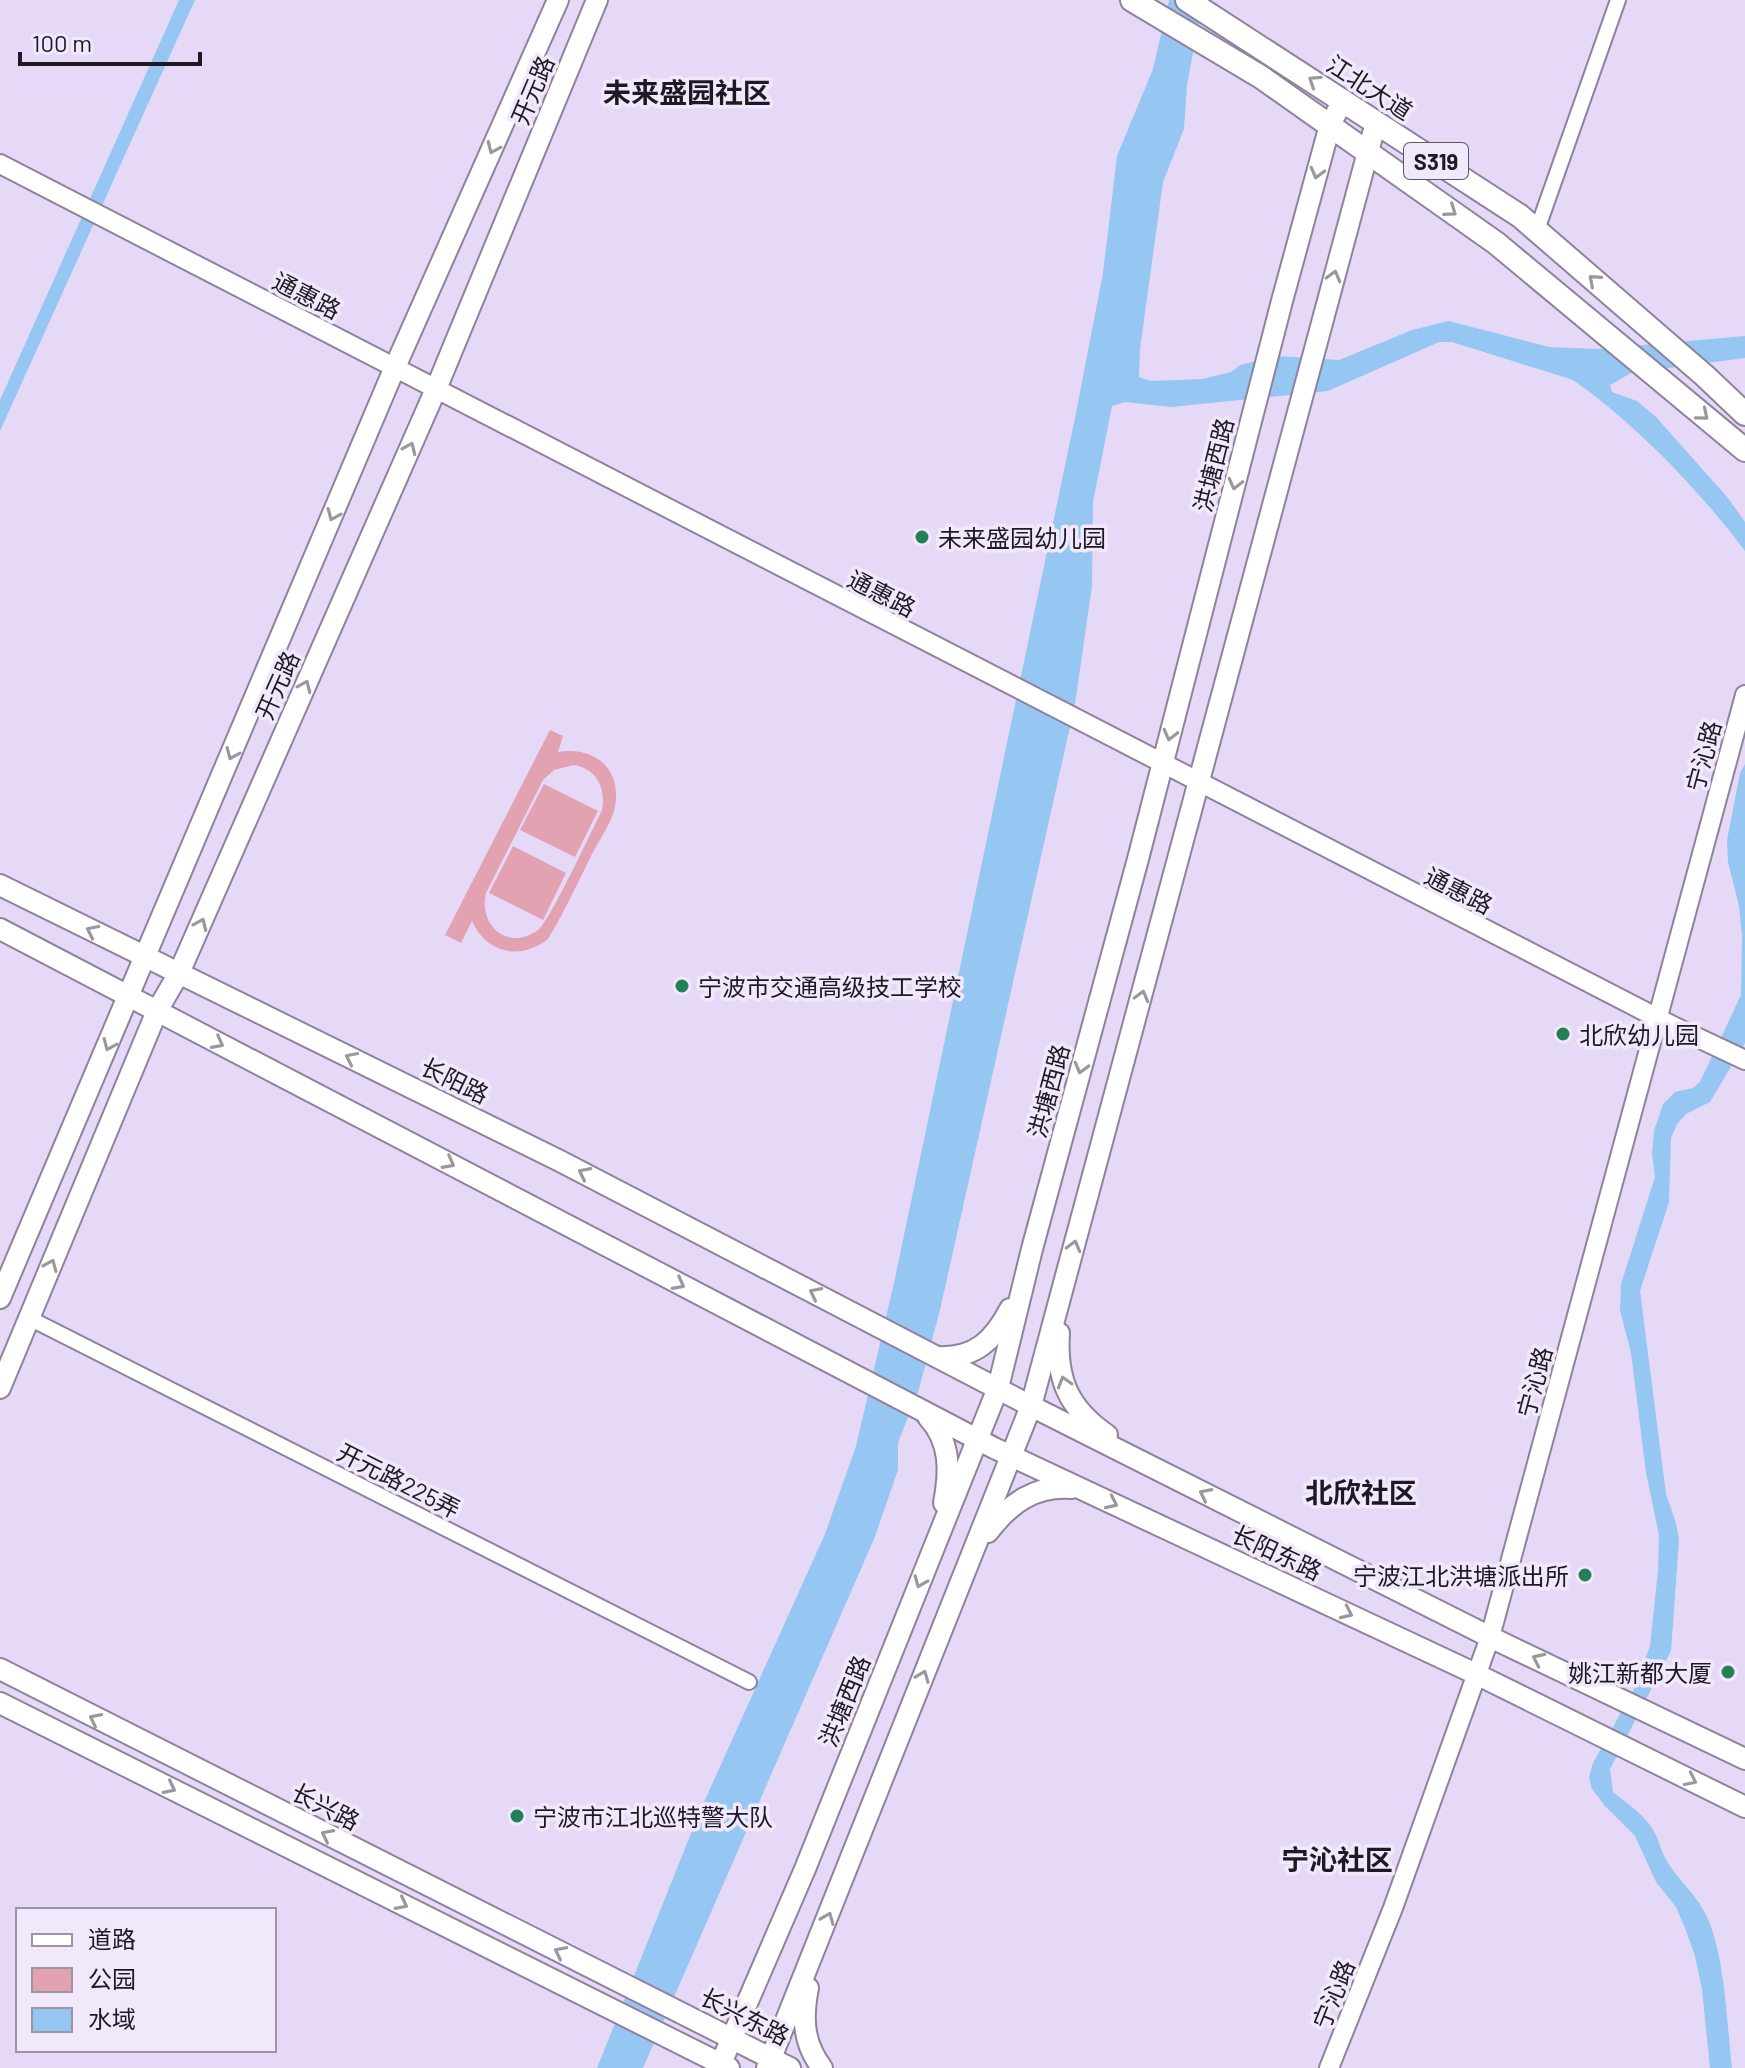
<svg xmlns="http://www.w3.org/2000/svg" width="1745" height="2068" viewBox="0 0 1745 2068" font-family="Barlow,'Noto Sans SC',sans-serif">
  <style>
    .green { fill: #e3a2b2; fill-rule: evenodd }
    .water { fill: #96c6f2 }
    .lines { fill: none; stroke-linecap: round; stroke-linejoin: round }
    .minor-casing { stroke: #8e829d; stroke-width: 18 }
    .tertiary-casing { stroke: #8e829d; stroke-width: 22 }
    .secondary-casing { stroke: #8e829d; stroke-width: 24 }
    .primary-casing { stroke: #8e829d; stroke-width: 26 }
    .minor { stroke: #fff; stroke-width: 14 }
    .tertiary { stroke: #fff; stroke-width: 18 }
    .secondary { stroke: #fff; stroke-width: 20 }
    .primary { stroke: #fff; stroke-width: 22 }
    .oneway { stroke: #9a989c }
    .poi-dot { fill: #237f55; stroke: #f1e9fb; stroke-width: 3 }
    .labels { text-anchor: middle; dominant-baseline: central; stroke-width: 7; stroke-linejoin: round; paint-order: stroke }
    .shield { fill: #f1e9fb; stroke: #5d5764; stroke-width: 2 }
    .shield-label { font-size: 22px; font-weight: bold; fill: #1e1924 }
    .street-label { font-size: 24px; fill: #1e1924; stroke: #f1e9fb }
    .poi-label { font-size: 24px; fill: #1e1924; stroke: #f1e9fb; text-anchor: start }
    .quarter-label { font-size: 28px; font-weight: bold; fill: #1e1924; stroke: #f1e9fb }
  </style>
  <rect width="100%" height="100%" fill="#e6d9f7"/>
  <g class="green">
    <path d="M 550,730 L 563,736 L 558,752 C 596,746 624,770 614,811 C 610,824 601,838 594,850 C 579,880 565,911 548,939 C 520,961 486,953 472,921 L 461,943 L 445,935 ZM 574,765 C 597,769 606,788 602,810 C 592,830 550,921 538,930 C 508,952 478,925 486,893 L 543,780 L 554,770 Z"/>
    <polygon points="544,784 598,811 575,857 520,830"/>
    <polygon points="513,846 566,873 543,920 489,893"/>
  </g>
  <g class="water">
    <polygon points="179,0 195,0 0,431 0,400"/>
    <path d="M 1169,0 L 1203,0 L 1187,85 L 1184,129 L 1163,182 L 1140,349 L 1139,377 L 1151,381 L 1202,379 L 1231,372 L 1240,365 L 1278,356 L 1339,360 L 1412,330 L 1449,321 L 1549,347 L 1598,349 L 1745,336 L 1745,358 L 1631,373 L 1610,385 L 1612,392 L 1637,401 L 1656,417 L 1728,498 L 1745,522 L 1745,551 C 1701,492 1634,422 1573,380 L 1452,342 L 1439,342 L 1328,391 L 1171,407 L 1125,402 L 1112,406 L 1093,502 L 1092,586 L 1075,704 L 940,1310 L 919,1389 L 898,1443 L 898,1470 L 874,1539 L 643,2068 L 597,2068 L 700,1811 L 825,1534 L 856,1446 L 894,1283 L 1076,413 L 1103,273 L 1117,156 L 1153,69 Z"/>
    <path d="M 1745,764 L 1745,1043 L 1710,1102 L 1686,1114 L 1677,1124 L 1671,1138 L 1669,1202 L 1640,1291 L 1666,1494 L 1676,1523 L 1679,1540 L 1671,1651 L 1610,1769 L 1613,1792 C 1630,1806 1646,1815 1656,1835 C 1660,1844 1662,1854 1668,1863 C 1680,1882 1698,1896 1707,1917 C 1725,1956 1727,2025 1732,2068 L 1710,2068 L 1702,1989 L 1695,1956 L 1685,1928 L 1676,1907 L 1656,1882 L 1635,1836 L 1605,1806 L 1592,1789 L 1589,1777 L 1593,1763 L 1634,1689 L 1650,1646 L 1658,1570 L 1659,1535 L 1646,1473 L 1631,1353 L 1620,1310 L 1621,1284 L 1655,1177 L 1652,1154 L 1654,1131 L 1663,1104 L 1675,1092 L 1693,1088 L 1700,1082 L 1741,995 L 1742,936 L 1739,906 L 1728,862 L 1727,840 L 1740,773 Z"/>
  </g>
  <g class="lines">
    <defs>
      <g id="minor">
        <polyline points="1537,230 1618,0"/>
        <polyline points="29,1318 749,1682"/>
      </g>
      <g id="tertiary">
        <polyline points="0,164 1675,1027 1745,1060"/>
        <polyline points="1329,2068 1393,1908 1490,1637 1745,695"/>
      </g>
      <g id="secondary">
        <polyline points="0,885 560,1161 1031,1406 1490,1637 1745,1759"/>
        <polyline points="0,929 994,1448 1476,1674 1745,1807"/>
        <polyline points="0,1298 395,367 558,0"/>
        <path d="M 1059,1333 C 1056,1379 1068,1408 1107,1435"/>
        <path d="M 937,1357 C 975,1359 994,1340 1010,1309"/>
        <polyline points="0,1388 157,1011 179,973 436,389 597,0"/>
        <path d="M 928,1417 C 951,1442 950,1471 944,1503"/>
        <path d="M 988,1532 C 1010,1503 1035,1485 1072,1488"/>
        <polyline points="0,1669 790,2068"/>
        <polyline points="0,1703 729,2068"/>
        <path d="M 808,1988 C 802,2018 803,2043 822,2068"/>
        <polyline points="719,2068 805,1869 998,1388 1032,1249 1138,859 1282,301 1330,125 1343,100"/>
        <polyline points="767,2068 1031,1406 1376,122"/>
      </g>
      <g id="primary">
        <polyline points="1132,0 1261,77 1496,243 1745,450"/>
        <polyline points="1187,0 1520,216 1705,376 1745,414"/>
      </g>
    </defs>
    <use href="#minor" class="minor-casing"/>
    <use href="#tertiary" class="tertiary-casing"/>
    <use href="#secondary" class="secondary-casing"/>
    <use href="#primary" class="primary-casing"/>
    <use href="#minor" class="minor"/>
    <use href="#tertiary" class="tertiary"/>
    <use href="#secondary" class="secondary"/>
    <use href="#primary" class="primary"/>
  </g>
  <defs><path id="oneway-chevron" d="M-2-3.5L2.5 0L-2 3.5" fill="none" stroke-width="1.6" stroke-linecap="round" stroke-linejoin="round" transform="scale(2)"/></defs>
  <g class="oneway">
    <use href="#oneway-chevron" transform="translate(1314 81) rotate(-147)"/>
    <use href="#oneway-chevron" transform="translate(493 148) rotate(114)"/>
    <use href="#oneway-chevron" transform="translate(1317 173) rotate(105)"/>
    <use href="#oneway-chevron" transform="translate(1451 211) rotate(35)"/>
    <use href="#oneway-chevron" transform="translate(1334 276) rotate(-75)"/>
    <use href="#oneway-chevron" transform="translate(1594 280) rotate(-139)"/>
    <use href="#oneway-chevron" transform="translate(1703 415) rotate(40)"/>
    <use href="#oneway-chevron" transform="translate(410 448) rotate(-66)"/>
    <use href="#oneway-chevron" transform="translate(1235 484) rotate(104)"/>
    <use href="#oneway-chevron" transform="translate(333 515) rotate(113)"/>
    <use href="#oneway-chevron" transform="translate(305 686) rotate(-66)"/>
    <use href="#oneway-chevron" transform="translate(1170 735) rotate(104)"/>
    <use href="#oneway-chevron" transform="translate(232 754) rotate(113)"/>
    <use href="#oneway-chevron" transform="translate(201 924) rotate(-66)"/>
    <use href="#oneway-chevron" transform="translate(92 931) rotate(-154)"/>
    <use href="#oneway-chevron" transform="translate(1142 996) rotate(-75)"/>
    <use href="#oneway-chevron" transform="translate(218 1043) rotate(28)"/>
    <use href="#oneway-chevron" transform="translate(109 1045) rotate(113)"/>
    <use href="#oneway-chevron" transform="translate(351 1058) rotate(-154)"/>
    <use href="#oneway-chevron" transform="translate(1081 1068) rotate(105)"/>
    <use href="#oneway-chevron" transform="translate(449 1163) rotate(28)"/>
    <use href="#oneway-chevron" transform="translate(584 1173) rotate(-153)"/>
    <use href="#oneway-chevron" transform="translate(1074 1246) rotate(-75)"/>
    <use href="#oneway-chevron" transform="translate(51 1265) rotate(-67)"/>
    <use href="#oneway-chevron" transform="translate(679 1284) rotate(28)"/>
    <use href="#oneway-chevron" transform="translate(815 1293) rotate(-153)"/>
    <use href="#oneway-chevron" transform="translate(1064 1382) rotate(-107)"/>
    <use href="#oneway-chevron" transform="translate(1205 1494) rotate(-153)"/>
    <use href="#oneway-chevron" transform="translate(1112 1503) rotate(25)"/>
    <use href="#oneway-chevron" transform="translate(920 1582) rotate(112)"/>
    <use href="#oneway-chevron" transform="translate(1347 1613) rotate(25)"/>
    <use href="#oneway-chevron" transform="translate(1538 1659) rotate(-155)"/>
    <use href="#oneway-chevron" transform="translate(923 1676) rotate(-68)"/>
    <use href="#oneway-chevron" transform="translate(95 1719) rotate(-153)"/>
    <use href="#oneway-chevron" transform="translate(1691 1780) rotate(26)"/>
    <use href="#oneway-chevron" transform="translate(170 1788) rotate(27)"/>
    <use href="#oneway-chevron" transform="translate(327 1835) rotate(-153)"/>
    <use href="#oneway-chevron" transform="translate(402 1904) rotate(27)"/>
    <use href="#oneway-chevron" transform="translate(828 1918) rotate(-68)"/>
    <use href="#oneway-chevron" transform="translate(560 1952) rotate(-153)"/>
  </g>
  <g class="poi-dot">
    <circle cx="922" cy="537" r="8"/>
    <circle cx="682" cy="986" r="8"/>
    <circle cx="1563" cy="1034" r="8"/>
    <circle cx="1585" cy="1575" r="8"/>
    <circle cx="1728" cy="1672" r="8"/>
    <circle cx="517" cy="1816" r="8"/>
  </g>
  <g class="labels">
    <rect class="shield" x="1404" y="143" width="64" height="36" rx="6"/>
    <g class="shield-label">
      <text x="1436" y="161">S319</text>
    </g>
    <g class="street-label">
      <text transform="translate(1370 87) rotate(33)">江北大道</text>
      <text transform="translate(532 90) rotate(-67)">开元路</text>
      <text transform="translate(307 295) rotate(27)">通惠路</text>
      <text transform="translate(1213 465) rotate(-76)">洪塘西路</text>
      <text transform="translate(882 593) rotate(27)">通惠路</text>
      <text transform="translate(277 685) rotate(-66)">开元路</text>
      <text transform="translate(1703 756) rotate(-75)">宁沁路</text>
      <text transform="translate(1459 890) rotate(27)">通惠路</text>
      <text transform="translate(455 1080) rotate(26)">长阳路</text>
      <text transform="translate(1048 1091) rotate(-75)">洪塘西路</text>
      <text transform="translate(1534 1382) rotate(-75)">宁沁路</text>
      <text transform="translate(399 1480) rotate(27)">开元路225弄</text>
      <text transform="translate(1277 1552) rotate(25)">长阳东路</text>
      <text transform="translate(844 1701) rotate(-68)">洪塘西路</text>
      <text transform="translate(326 1806) rotate(27)">长兴路</text>
      <text transform="translate(1333 1994) rotate(-68)">宁沁路</text>
      <text transform="translate(745 2016) rotate(27)">长兴东路</text>
    </g>
    <g class="poi-label">
      <text x="938" y="537">未来盛园幼儿园</text>
      <text x="698" y="986">宁波市交通高级技工学校</text>
      <text x="1579" y="1034">北欣幼儿园</text>
      <text x="1569" y="1575" text-anchor="end">宁波江北洪塘派出所</text>
      <text x="1712" y="1672" text-anchor="end">姚江新都大厦</text>
      <text x="533" y="1816">宁波市江北巡特警大队</text>
    </g>
    <g class="quarter-label">
      <text x="687" y="92">未来盛园社区</text>
      <text x="1361" y="1492">北欣社区</text>
      <text x="1337" y="1859">宁沁社区</text>
    </g>
  </g>
  <rect x="16" y="1908" width="260" height="144" fill="#f1e9fb" stroke="#9d96a5" stroke-width="2"/>
  <rect x="32" y="1934" width="40" height="12" fill="#ffffff" stroke="#9d96a5" stroke-width="2"/>
  <text x="88" y="1948" font-size="24" fill="#1e1924">道路</text>
  <rect x="32" y="1968" width="40" height="24" fill="#e3a2b2" stroke="#9d96a5" stroke-width="2"/>
  <text x="88" y="1988" font-size="24" fill="#1e1924">公园</text>
  <rect x="32" y="2008" width="40" height="24" fill="#96c6f2" stroke="#9d96a5" stroke-width="2"/>
  <text x="88" y="2028" font-size="24" fill="#1e1924">水域</text>
  <path d="M20 52v12h180v-12" fill="none" stroke="#1e1924" stroke-width="4"/>
  <text x="32" y="52" font-size="24" fill="#1e1924" stroke="#f1e9fb" stroke-width="6" paint-order="stroke">100 m</text>
</svg>
